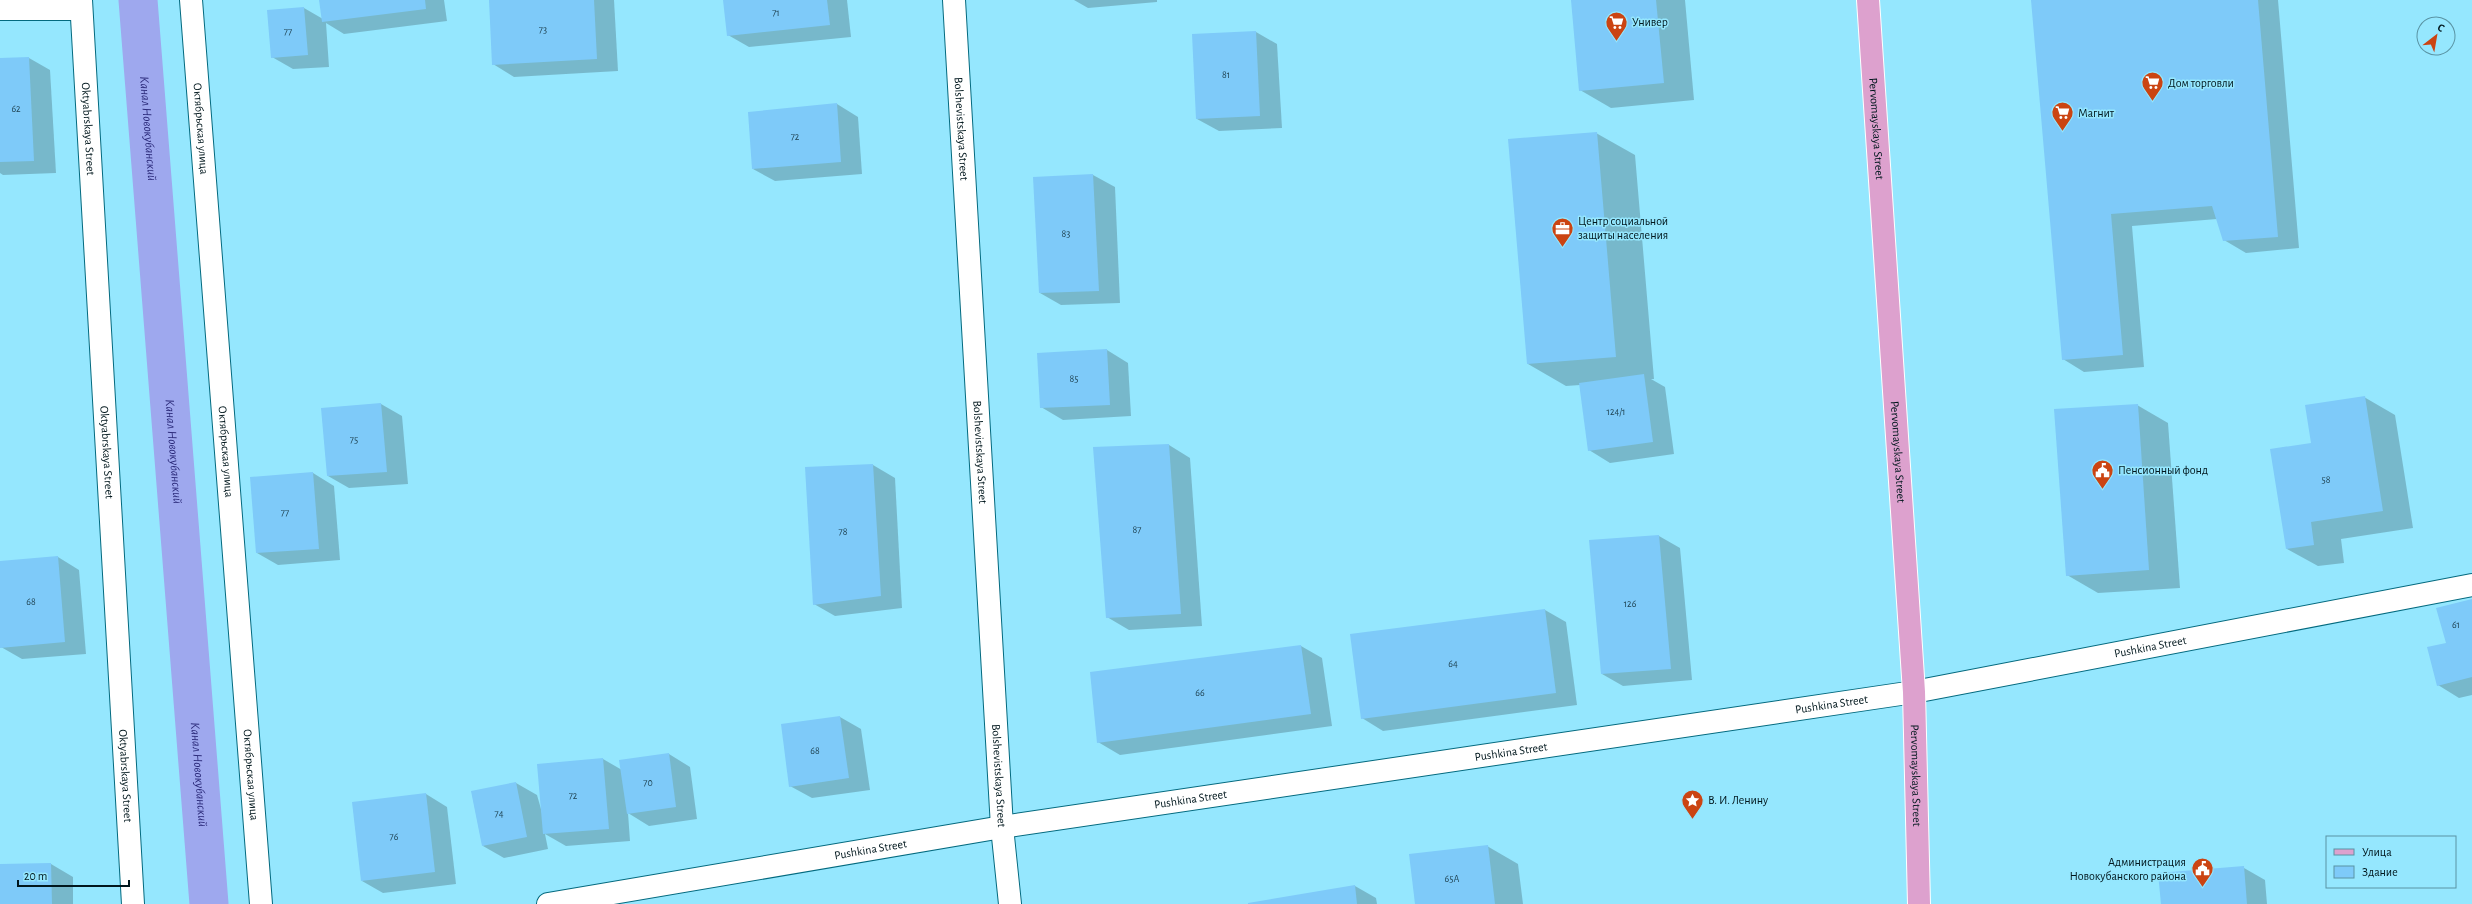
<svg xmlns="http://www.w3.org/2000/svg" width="2472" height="904" viewBox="0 0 2472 904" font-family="'Alegreya Sans',sans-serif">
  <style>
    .shadow { fill: #0003 }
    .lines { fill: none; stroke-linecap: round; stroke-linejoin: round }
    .canal { stroke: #9ea8ee; stroke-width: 39 }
    .building { fill: #7ecaf9 }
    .minor-casing { stroke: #046a7f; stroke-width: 24 }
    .major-casing { stroke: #fff; stroke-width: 24 }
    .minor { stroke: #fff; stroke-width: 22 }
    .major { stroke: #dda1ce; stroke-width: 22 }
    .labels { text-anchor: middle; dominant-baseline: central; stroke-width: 3; stroke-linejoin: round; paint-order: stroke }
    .number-label { font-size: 10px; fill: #204454 }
    .poi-label { font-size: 12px; fill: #01171d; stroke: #95e7fe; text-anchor: start }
    .street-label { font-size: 12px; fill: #01171d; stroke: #95e7fe }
    .water-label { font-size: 13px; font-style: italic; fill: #2b2a7a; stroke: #95e7fe }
  </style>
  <rect width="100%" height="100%" fill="#95e7fe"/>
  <g class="shadow">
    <polygon points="320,0 444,0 447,21 344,34 326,23 329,67 293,69 272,57 304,8 323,19"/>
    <polygon points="490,0 614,0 618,71 514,77 493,64"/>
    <polygon points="724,0 847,0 851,37 749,47 728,35"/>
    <polygon points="1074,0 1157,0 1157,2 1088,8"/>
    <polygon points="1572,0 1685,0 1694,100 1611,108 1580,90"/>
    <polygon points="2032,0 2278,0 2299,248 2246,253 2224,240 2217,219 2132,226 2144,367 2084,372 2063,359"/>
    <polygon points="1256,32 1277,44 1282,128 1219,131 1197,119"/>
    <polygon points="29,58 50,70 56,173 3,175 0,173 0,59"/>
    <polygon points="837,104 858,117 862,174 775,181 753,169"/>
    <polygon points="1596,133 1635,155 1654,379 1651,379 1665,387 1674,454 1610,463 1589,450 1580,385 1566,386 1528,364"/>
    <polygon points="1093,175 1115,187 1120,303 1061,305 1040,293 1035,178"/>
    <polygon points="1107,350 1128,363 1131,416 1063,420 1041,407"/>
    <polygon points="2364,397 2395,415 2413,528 2341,539 2344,563 2318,566 2287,549 2313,444"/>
    <polygon points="381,404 402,416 408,484 349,488 328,476"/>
    <polygon points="2137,405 2168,423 2180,588 2098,593 2067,575"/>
    <polygon points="1169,445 1190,458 1202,626 1129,630 1107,617"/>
    <polygon points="873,465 895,478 902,608 835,616 814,604 806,468"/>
    <polygon points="313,473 334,486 340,560 278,565 257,553"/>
    <polygon points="1659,536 1680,548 1692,680 1623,686 1602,674"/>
    <polygon points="58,557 79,570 86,654 22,659 1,647 0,562"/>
    <polygon points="2472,600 2472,695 2459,698 2438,685 2447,644"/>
    <polygon points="1545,610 1566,622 1577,705 1383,731 1362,718"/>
    <polygon points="1301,646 1322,658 1332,726 1120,755 1098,742"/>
    <polygon points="840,717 861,729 870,790 812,798 790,786"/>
    <polygon points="669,754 690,767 697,819 649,826 628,813 630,841 566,846 545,834 548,849 504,858 483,846 516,783 537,795 543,816 603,759 622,770"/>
    <polygon points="426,794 447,807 456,884 383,893 362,881"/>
    <polygon points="1487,846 1518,864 1523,904 1416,904"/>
    <polygon points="51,864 73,877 73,904 0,904 0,865"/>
    <polygon points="2244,868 2265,880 2267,904 2162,904"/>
    <polygon points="1355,886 1376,898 1377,904 1249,904"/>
  </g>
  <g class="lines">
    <path class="canal" id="s1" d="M 138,0 L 209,904"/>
  </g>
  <g class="building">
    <polygon points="319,0 425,0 426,9 322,22"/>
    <polygon points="489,0 594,0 597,59 492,65"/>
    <polygon points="723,0 827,0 830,25 727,36"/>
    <polygon points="1571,0 1656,0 1664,83 1579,91"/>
    <polygon points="2031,0 2258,0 2278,237 2223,241 2212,206 2111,214 2123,355 2062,360"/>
    <polygon points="304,7 308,55 271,58 267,10"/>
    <polygon points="1256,31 1260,116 1196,119 1192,34"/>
    <polygon points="29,57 34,161 0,162 0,58"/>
    <polygon points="837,103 841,162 752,169 748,112"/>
    <polygon points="1597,132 1616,357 1527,364 1508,139"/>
    <polygon points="1093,174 1099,291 1039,293 1033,177"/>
    <polygon points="1107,349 1110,405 1040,408 1037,353"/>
    <polygon points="1644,374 1653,442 1588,451 1579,383"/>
    <polygon points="2365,396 2383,511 2311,522 2314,545 2286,549 2270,449 2311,443 2305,405"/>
    <polygon points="381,403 387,472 327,476 321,408"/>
    <polygon points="2138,404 2149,570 2066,576 2054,409"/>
    <polygon points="1169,444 1181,614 1106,618 1093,447"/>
    <polygon points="873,464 881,596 813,605 805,467"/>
    <polygon points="313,472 319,549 256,553 250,477"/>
    <polygon points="1659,535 1671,669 1601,674 1589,540"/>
    <polygon points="58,556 65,642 0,648 0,561"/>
    <polygon points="2472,599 2472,677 2437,686 2427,647 2446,643 2436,608"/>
    <polygon points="1545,609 1556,693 1361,719 1350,634"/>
    <polygon points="1301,645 1311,714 1097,743 1090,672"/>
    <polygon points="840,716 849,778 789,787 781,724"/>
    <polygon points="669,753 676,807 627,814 619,760"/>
    <polygon points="603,758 609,829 543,834 537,764"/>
    <polygon points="516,782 527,837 482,846 471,791"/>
    <polygon points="426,793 435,872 361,881 352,802"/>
    <polygon points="1488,845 1495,904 1415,904 1409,854"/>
    <polygon points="51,863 52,904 0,904 0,864"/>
    <polygon points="2244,866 2247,904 2161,904 2158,873"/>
    <polygon points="1355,885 1357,904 1248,904 1248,903"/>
  </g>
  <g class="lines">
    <defs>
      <g id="minor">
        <path id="s2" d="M 81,0 L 133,904"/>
        <path id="s3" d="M 191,0 L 261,904"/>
        <path id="s4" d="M 954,0 L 1002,827 L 1010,904"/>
        <polyline points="0,9 81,9"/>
        <path id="s5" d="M 548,904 L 1002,827 L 1914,692 L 2472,585"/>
      </g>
      <g id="major">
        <path id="s6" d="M 1868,0 L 1914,692 L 1919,904"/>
      </g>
    </defs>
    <use href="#minor" class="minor-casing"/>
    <use href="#major" class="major-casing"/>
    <use href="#minor" class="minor"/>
    <use href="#major" class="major"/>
  </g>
  <defs>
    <symbol id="supermarket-pin" viewBox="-11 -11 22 30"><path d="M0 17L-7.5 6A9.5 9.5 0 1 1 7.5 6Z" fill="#cb4412" stroke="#95e7fe"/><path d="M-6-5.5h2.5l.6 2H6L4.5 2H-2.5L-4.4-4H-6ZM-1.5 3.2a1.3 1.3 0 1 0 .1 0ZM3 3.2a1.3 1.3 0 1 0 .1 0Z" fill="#fff"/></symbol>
    <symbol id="office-pin" viewBox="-11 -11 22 30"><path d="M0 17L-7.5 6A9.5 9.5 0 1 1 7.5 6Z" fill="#cb4412" stroke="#95e7fe"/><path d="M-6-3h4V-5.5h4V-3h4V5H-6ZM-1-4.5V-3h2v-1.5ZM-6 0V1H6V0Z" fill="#fff"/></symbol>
    <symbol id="civic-pin" viewBox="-11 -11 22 30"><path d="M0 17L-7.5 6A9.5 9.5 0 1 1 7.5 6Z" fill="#cb4412" stroke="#95e7fe"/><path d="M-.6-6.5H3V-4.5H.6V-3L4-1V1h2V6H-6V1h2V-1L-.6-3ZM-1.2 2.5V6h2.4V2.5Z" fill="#fff"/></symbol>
    <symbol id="sight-pin" viewBox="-11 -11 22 30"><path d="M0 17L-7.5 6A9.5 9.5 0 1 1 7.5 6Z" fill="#cb4412" stroke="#95e7fe"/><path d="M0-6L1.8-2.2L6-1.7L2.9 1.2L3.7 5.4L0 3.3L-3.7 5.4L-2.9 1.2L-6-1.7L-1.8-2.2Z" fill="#fff"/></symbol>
  </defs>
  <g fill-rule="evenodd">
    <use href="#supermarket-pin" x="1604" y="10" width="25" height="34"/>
    <use href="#supermarket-pin" x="2140" y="70" width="25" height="34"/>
    <use href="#supermarket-pin" x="2050" y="100" width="25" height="34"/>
    <use href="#office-pin" x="1550" y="216" width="25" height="34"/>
    <use href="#civic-pin" x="2090" y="458" width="25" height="34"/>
    <use href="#sight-pin" x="1680" y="788" width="25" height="34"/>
    <use href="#civic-pin" x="2190" y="856" width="25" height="34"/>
  </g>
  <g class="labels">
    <g class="number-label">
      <text x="776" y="13">71</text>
      <text x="543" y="30">73</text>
      <text x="288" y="32">77</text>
      <text x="1226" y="75">81</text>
      <text x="16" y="109">62</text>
      <text x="795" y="137">72</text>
      <text x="1066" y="234">83</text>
      <text x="1074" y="379">85</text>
      <text x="1616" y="412">124/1</text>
      <text x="354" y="440">75</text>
      <text x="2326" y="480">58</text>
      <text x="285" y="513">77</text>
      <text x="1137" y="530">87</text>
      <text x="843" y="532">78</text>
      <text x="31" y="602">68</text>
      <text x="1630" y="604">126</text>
      <text x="2456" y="625">61</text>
      <text x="1453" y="664">64</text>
      <text x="1200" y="693">66</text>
      <text x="815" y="751">68</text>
      <text x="648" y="783">70</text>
      <text x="573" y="796">72</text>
      <text x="499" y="814">74</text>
      <text x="394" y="837">76</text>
      <text x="1452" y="879">65А</text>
    </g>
    <g class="poi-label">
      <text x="1632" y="22">Универ</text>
      <text x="2168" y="83">Дом торговли</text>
      <text x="2078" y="113">Магнит</text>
      <text x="1578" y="221">Центр социальной<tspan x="1578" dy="14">защиты населения</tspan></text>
      <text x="2118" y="470">Пенсионный фонд</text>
      <text x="1708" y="800">В. И. Ленину</text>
      <text x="2186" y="862" text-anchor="end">Администрация<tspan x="2186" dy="14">Новокубанского района</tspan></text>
    </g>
    <g class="street-label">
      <text stroke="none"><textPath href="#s2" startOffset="129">Oktyabrskaya Street</textPath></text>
      <text stroke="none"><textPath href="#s3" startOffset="129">Октябрьская улица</textPath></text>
      <text stroke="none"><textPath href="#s4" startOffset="129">Bolshevistskaya Street</textPath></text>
      <text stroke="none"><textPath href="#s6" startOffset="129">Pervomayskaya Street</textPath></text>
      <text stroke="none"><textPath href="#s2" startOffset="453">Oktyabrskaya Street</textPath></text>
      <text stroke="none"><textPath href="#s3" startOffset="453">Октябрьская улица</textPath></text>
      <text stroke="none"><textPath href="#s4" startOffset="453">Bolshevistskaya Street</textPath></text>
      <text stroke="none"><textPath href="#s6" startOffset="453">Pervomayskaya Street</textPath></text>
      <text stroke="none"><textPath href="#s5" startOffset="1623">Pushkina Street</textPath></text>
      <text stroke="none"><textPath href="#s5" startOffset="1299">Pushkina Street</textPath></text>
      <text stroke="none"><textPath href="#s5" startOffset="975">Pushkina Street</textPath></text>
      <text stroke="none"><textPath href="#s2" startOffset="777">Oktyabrskaya Street</textPath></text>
      <text stroke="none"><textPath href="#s3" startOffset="777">Октябрьская улица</textPath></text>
      <text stroke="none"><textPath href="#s6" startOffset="777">Pervomayskaya Street</textPath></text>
      <text stroke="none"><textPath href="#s4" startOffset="777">Bolshevistskaya Street</textPath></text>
      <text stroke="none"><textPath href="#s5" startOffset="651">Pushkina Street</textPath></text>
      <text stroke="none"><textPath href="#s5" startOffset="327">Pushkina Street</textPath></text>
    </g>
    <g class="water-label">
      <text stroke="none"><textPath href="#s1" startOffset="129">Канал Новокубанский</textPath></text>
      <text stroke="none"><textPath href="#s1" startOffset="453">Канал Новокубанский</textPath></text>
      <text stroke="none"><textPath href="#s1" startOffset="777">Канал Новокубанский</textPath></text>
    </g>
  </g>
  <rect x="2326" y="836" width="130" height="52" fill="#95e7fe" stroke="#5a94a4"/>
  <rect x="2334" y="849" width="20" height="6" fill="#dda1ce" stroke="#5a94a4"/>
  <text x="2362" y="856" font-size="12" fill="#01171d">Улица</text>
  <rect x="2334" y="866" width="20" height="12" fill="#7ecaf9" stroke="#5a94a4"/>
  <text x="2362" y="876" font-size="12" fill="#01171d">Здание</text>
  <g transform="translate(2436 36) rotate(31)"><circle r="19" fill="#95e7fe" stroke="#5a94a4"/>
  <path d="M0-3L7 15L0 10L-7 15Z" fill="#cb4412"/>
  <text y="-6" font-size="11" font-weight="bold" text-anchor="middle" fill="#01171d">С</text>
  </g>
  <path d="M18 880v6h111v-6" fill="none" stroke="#01171d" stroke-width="2"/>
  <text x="24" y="880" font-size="12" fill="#01171d" stroke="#95e7fe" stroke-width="3" paint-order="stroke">20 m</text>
</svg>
